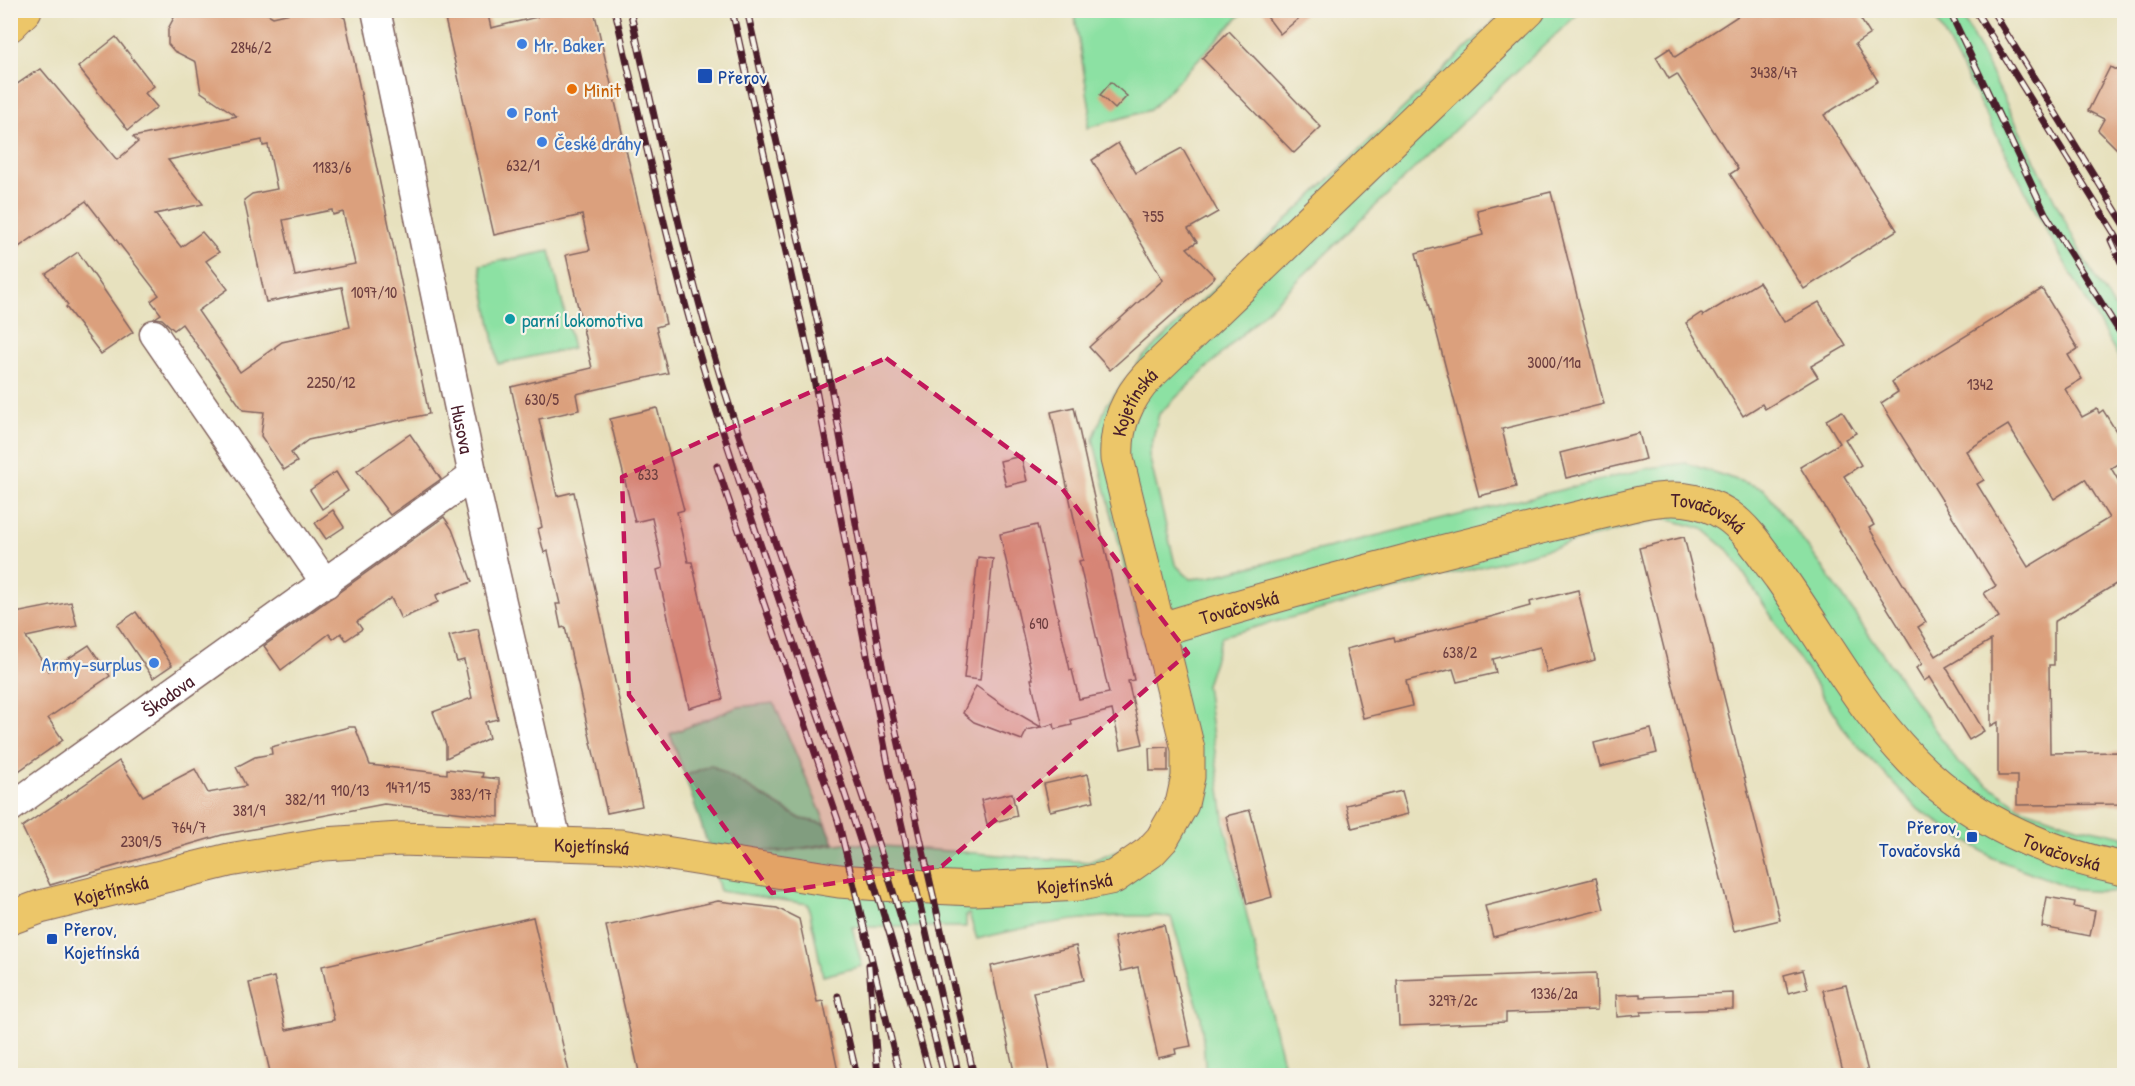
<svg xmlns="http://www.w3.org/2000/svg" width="2135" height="1086" viewBox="0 0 2135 1086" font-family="'Patrick Hand',sans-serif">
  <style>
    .green { fill: #8ce1a3; stroke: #6b8067; stroke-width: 1.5 }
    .forest { fill: #71bf89; stroke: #5e6f5a; stroke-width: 1.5 }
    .building { fill: #dba07d; fill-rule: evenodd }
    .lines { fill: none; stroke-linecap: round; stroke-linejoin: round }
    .minor-casing { stroke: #81635e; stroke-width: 31 }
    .major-casing { stroke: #81635e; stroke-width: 35 }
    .minor { stroke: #fff; stroke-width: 28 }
    .major { stroke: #ecc669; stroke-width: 33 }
    .rail-casing { stroke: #4a1f2b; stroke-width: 7 }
    .rail { stroke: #f7f3e8; stroke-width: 4.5; stroke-dasharray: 14; stroke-linecap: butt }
    .marked { fill: #c2185b; fill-opacity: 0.2; stroke: #c2185b; stroke-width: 4.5; stroke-dasharray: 12 8; stroke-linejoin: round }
    .shop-dot { fill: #3f7fe0; stroke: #f7f3e8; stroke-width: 2 }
    .transit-dot { fill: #1a4fb4; stroke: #f7f3e8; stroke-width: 2 }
    .food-dot { fill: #e8710a; stroke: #f7f3e8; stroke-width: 2 }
    .culture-dot { fill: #0f9aa8; stroke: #f7f3e8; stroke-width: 2 }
    .labels { text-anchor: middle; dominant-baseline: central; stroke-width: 4.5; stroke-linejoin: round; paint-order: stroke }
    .number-label { font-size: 16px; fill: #6e3f40 }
    .shop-label { font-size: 20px; fill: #366cbe; stroke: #f7f3e8; text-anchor: start }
    .transit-label { font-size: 20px; fill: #164399; stroke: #f7f3e8; text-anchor: start }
    .food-label { font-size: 20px; fill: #c56008; stroke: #f7f3e8; text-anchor: start }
    .culture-label { font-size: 20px; fill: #0d838f; stroke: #f7f3e8; text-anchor: start }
    .street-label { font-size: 20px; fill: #4a1f2b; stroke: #f7f3e8 }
  </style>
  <rect width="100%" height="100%" fill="#f7f3e8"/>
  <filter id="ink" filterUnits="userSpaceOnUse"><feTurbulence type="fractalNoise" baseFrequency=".0167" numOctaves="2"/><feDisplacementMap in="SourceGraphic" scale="12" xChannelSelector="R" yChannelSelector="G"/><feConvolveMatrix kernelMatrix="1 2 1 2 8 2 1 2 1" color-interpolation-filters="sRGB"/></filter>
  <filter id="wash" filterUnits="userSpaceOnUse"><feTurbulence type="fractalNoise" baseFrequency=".008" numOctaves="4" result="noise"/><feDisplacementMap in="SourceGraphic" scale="24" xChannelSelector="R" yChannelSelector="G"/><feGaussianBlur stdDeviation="1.35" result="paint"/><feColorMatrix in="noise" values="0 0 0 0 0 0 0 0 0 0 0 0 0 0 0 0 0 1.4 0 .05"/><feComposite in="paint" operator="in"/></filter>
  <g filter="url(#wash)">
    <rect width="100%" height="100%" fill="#e7e1be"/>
    <g class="green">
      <path d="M 1582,10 L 1493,93 L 1159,414 L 1149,455 L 1175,564 L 1190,579 L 1210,577 L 1649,468 L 1686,463 L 1764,489 L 1821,565 L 1958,763 L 2021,808 L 2077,826 L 2124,836 L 2124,893 L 2076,890 L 1993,858 L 1919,810 L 1848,735 L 1730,552 L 1703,529 L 1664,518 L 1222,636 L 1206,685 L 1225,826 L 1286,1075 L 1206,1075 L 1201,1017 L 1171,917 C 1105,912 1041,923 977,939 L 969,914 L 966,915 L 966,927 L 852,927 L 862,966 L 823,976 L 808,904 L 720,891 L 708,845 L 778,852 L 845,843 L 1089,862 L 1128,846 L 1160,816 L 1174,787 L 1169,744 L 1093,439 L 1107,404 L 1142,358 L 1505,11 Z"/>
      <polygon points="1074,11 1244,11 1150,110 1087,128 1090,110"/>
      <polygon points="1932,11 1960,11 2085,261 2124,323 2124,367 2041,221"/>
      <polygon points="550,251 573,348 498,364 480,265"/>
      <polygon points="774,703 826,824 801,819 711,765 685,776 670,734 738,707"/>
    </g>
    <polygon class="forest" points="711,765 801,819 826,824 834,843 778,852 708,845 685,776"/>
    <g id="blocks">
      <g class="building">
        <path d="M 178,10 L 261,10 L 273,17 L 303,10 L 332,10 L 345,18 L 429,414 L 308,440 L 291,453 L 297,462 L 284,470 L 261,436 L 264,412 L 243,410 L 182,324 L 174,330 L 162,319 L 155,318 L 161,314 L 151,301 L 159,295 L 86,201 L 10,253 L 10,89 L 35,72 L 41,69 L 117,160 L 138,142 L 133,137 L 237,116 L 201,92 L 196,62 L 174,51 L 168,44 L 168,29 ZM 262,140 L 263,146 L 268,145 L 277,189 L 252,194 L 244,200 L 266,302 L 342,287 L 350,327 L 282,342 L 275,347 L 275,349 L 274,348 L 240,372 L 198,311 L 228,289 L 206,261 L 219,252 L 202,232 L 181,247 L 155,214 L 203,204 L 168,160 ZM 332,210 L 333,215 L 343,212 L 355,264 L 295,276 L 283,220 Z"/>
        <polygon points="443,10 487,10 491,28 537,17 535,10 594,10 666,324 656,327 668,373 576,394 579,410 539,419 557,496 574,492 642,806 607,813 565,627 561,628 556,604 560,604 548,551 544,553 538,529 542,527 511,387 592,368 566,255 590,250 582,215 494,235"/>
        <polygon points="1262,10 1309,10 1280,34"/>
        <polygon points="1747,10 1855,10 1870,34 1855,44 1878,81 1824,115 1897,230 1804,289 1730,174 1738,169 1677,74 1669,79 1656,57 1670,48 1675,57"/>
        <polygon points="1229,31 1321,127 1294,153 1202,58"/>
        <polygon points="116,37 154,86 145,93 157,107 128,130 78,67"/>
        <polygon points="2110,67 2124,74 2124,156 2098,130 2104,119 2088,111"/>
        <polygon points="1111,82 1127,96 1115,109 1100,95"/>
        <polygon points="1118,143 1136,173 1182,148 1218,212 1188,229 1197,242 1187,248 1215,277 1110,370 1089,347 1163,280 1092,160"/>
        <polygon points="1551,192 1604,404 1502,429 1516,487 1479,496 1416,253 1483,235 1477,210"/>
        <polygon points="78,252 133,332 101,354 66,307 68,305 46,274"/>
        <polygon points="1759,282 1784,322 1819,302 1846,346 1811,366 1818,377 1765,409 1762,404 1743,416 1686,323 1701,313 1703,316"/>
        <path d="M 2042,289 L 2078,349 L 2068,355 L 2082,379 L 2065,389 L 2082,417 L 2097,409 L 2099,413 L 2103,410 L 2124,444 L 2124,460 L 2111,468 L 2124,490 L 2124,579 L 2054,622 L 2054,665 L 2049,665 L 2050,753 L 2124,752 L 2124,804 L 2017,805 L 2017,776 L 1998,776 L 1998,722 L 1991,726 L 1991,640 L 1946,667 L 1984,731 L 1969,740 L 1930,677 L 1924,681 L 1916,668 L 1922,664 L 1800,467 L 1840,443 L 1826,420 L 1842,411 L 1856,433 L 1845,439 L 1861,465 L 1844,476 L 1874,525 L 1869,528 L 1926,622 L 1918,627 L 1936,656 L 1999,617 L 1984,593 L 1996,586 L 1881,403 L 1898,392 L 1892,382 L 1897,378 ZM 2008,425 L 2054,499 L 2085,479 L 2109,518 L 2028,567 L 1977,484 L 1984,480 L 1966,451 Z"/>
        <polygon points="1074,407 1134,680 1128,681 1143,744 1121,749 1112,710 1071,720 1072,725 1055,729 1054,724 1042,727 1031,679 1033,679 1000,534 1037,525 1070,670 1072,670 1079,699 1109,693 1079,561 1083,560 1051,412"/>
        <polygon points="657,408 684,510 677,512 688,562 692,562 723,699 689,708 657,570 663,568 652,518 635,522 610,419"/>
        <polygon points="1639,433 1646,459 1566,478 1560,453"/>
        <polygon points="410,434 441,479 390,515 357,471"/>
        <polygon points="1021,456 1027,481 1006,486 1000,461"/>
        <polygon points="336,472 348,491 322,509 310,490"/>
        <polygon points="333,510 344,527 326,539 315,523"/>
        <polygon points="444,517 452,529 472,582 436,595 438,602 401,619 391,598 357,622 362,629 346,640 341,633 333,639 329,634 281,670 264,646"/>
        <polygon points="1684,537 1780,920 1734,931 1639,548"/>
        <polygon points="978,557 993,559 980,680 964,678"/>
        <polygon points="1578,590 1595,660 1547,673 1540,647 1493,659 1496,673 1457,682 1453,669 1406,681 1412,706 1363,718 1346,649 1394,637 1395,641 1483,619 1530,606 1529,602"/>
        <polygon points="71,602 77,626 26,637 49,671 89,645 110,676 48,718 63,740 10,777 10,614"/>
        <polygon points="136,612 172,665 153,678 117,625"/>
        <polygon points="478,629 498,719 485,722 489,738 446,758 446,745 433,712 472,698 464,660 457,662 449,636"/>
        <polygon points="976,686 1003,705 1041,727 1027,730 1022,740 974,722 963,713"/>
        <polygon points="349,727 355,727 370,765 447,774 447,769 483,773 482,777 499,779 499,817 384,804 222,835 50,885 22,827 119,761 143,796 195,769 208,793 246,786 236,767 255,757 272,754 271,747"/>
        <polygon points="1651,729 1657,753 1600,767 1594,743"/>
        <polygon points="1168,747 1168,771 1150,771 1149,748"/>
        <polygon points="1088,774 1094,801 1050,811 1044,784"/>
        <polygon points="1402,791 1408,814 1352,828 1346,805"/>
        <polygon points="1012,793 1017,816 987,824 981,800"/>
        <polygon points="1250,810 1272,897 1247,904 1226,816"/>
        <polygon points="1596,878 1604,909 1493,937 1485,906"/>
        <polygon points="2047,897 2075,902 2074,907 2095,911 2090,936 2042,927"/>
        <polygon points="718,901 777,908 799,919 817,1002 823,1001 839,1076 640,1076 606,926"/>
        <polygon points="533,917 570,1076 271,1076 249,983 274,977 286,1030 334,1020 322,966"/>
        <polygon points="1164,925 1191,1046 1175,1049 1176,1054 1158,1058 1138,967 1121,971 1114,937"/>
        <polygon points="1076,946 1084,980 1071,983 1071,985 1033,992 1051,1076 1015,1076 991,966"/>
        <polygon points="1803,970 1808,988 1788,993 1784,975"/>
        <polygon points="1596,973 1597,1010 1506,1013 1506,1022 1399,1026 1397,980"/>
        <polygon points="1846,985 1869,1076 1844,1076 1823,990"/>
        <polygon points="1733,993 1733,1009 1641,1012 1641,1015 1617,1017 1616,995 1640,994 1640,997"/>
      </g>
    </g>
  </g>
  <g filter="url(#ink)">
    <use href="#blocks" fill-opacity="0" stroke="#81635e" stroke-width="1.5"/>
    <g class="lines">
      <defs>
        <g id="minor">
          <path id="s1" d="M 376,10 L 473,476 L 558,846"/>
          <polyline points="154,334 326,584"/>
          <path id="s2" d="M 10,808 L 473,476"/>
        </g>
        <g id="major">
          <polyline points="10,25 25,10"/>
          <path id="s3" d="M 1158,630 C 1318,582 1478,542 1640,503 C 1671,496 1699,497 1727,515 C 1749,530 1764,556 1780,577 C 1827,643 1866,719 1926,774 C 1983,826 2050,854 2124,869"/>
          <path id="s4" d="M 10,918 L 40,907 L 229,860 L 325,844 L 400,839 L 621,846 L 839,881 L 909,886 L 974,889 L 1081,884 L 1114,877 L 1150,852 L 1162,839 L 1182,804 L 1188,777 L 1188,749 L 1117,459 C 1115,426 1126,400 1148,376 L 1529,10"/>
        </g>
      </defs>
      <use href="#minor" class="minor-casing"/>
      <use href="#major" class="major-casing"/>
      <use href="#minor" class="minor"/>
      <use href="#major" class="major"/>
      <defs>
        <g id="rail">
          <path d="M 615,10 C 645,141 673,272 713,400 C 784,626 870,846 930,1076"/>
          <path d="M 630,10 C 660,139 686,269 726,395 C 798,622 889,844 944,1076"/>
          <polyline points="732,10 812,369 889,769 959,1076"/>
          <polyline points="747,10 827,365 886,687 974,1076"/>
          <polyline points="1949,10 2045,213 2124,339"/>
          <polyline points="1975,10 2124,249"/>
          <polyline points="1992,10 2124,224"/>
          <polyline points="2111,240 2124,269"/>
          <polyline points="717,466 838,820 900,1076"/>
          <polyline points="869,965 878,1076"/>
          <polyline points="838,996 857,1076"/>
        </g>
      </defs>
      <use href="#rail" class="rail-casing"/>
      <use href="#rail" class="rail"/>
    </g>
  </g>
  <path class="marked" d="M 886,358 L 1061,487 L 1188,653 L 942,866 L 772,893 L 629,695 L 622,477 Z"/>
  <g class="shop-dot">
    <circle cx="522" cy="44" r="6"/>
    <circle cx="512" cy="113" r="6"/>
    <circle cx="542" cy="142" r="6"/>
    <circle cx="154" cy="663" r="6"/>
  </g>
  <g class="transit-dot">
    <rect x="697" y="68" width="16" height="16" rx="3"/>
    <rect x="1966" y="831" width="12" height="12" rx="3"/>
    <rect x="46" y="933" width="12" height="12" rx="3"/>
  </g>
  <circle class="food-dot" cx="572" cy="89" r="6"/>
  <circle class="culture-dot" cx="510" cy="319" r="6"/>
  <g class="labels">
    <g class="number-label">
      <text x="251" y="47">2846/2</text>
      <text x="1774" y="72">3438/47</text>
      <text x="523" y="165">632/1</text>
      <text x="332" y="167">1183/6</text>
      <text x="1153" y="216">755</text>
      <text x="374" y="292">1097/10</text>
      <text x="1554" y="362">3000/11a</text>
      <text x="331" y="382">2250/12</text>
      <text x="1980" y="384">1342</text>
      <text x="542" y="399">630/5</text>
      <text x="648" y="474">633</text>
      <text x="1039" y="623">690</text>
      <text x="1460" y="652">638/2</text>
      <text x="408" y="787">1471/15</text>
      <text x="350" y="790">910/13</text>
      <text x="471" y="794">383/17</text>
      <text x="305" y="799">382/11</text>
      <text x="249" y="810">381/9</text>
      <text x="189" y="827">764/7</text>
      <text x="141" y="841">2309/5</text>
      <text x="1554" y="993">1336/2a</text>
      <text x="1453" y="1000">3297/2c</text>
    </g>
    <g class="shop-label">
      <text x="534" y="44">Mr. Baker</text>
      <text x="524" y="113">Pont</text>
      <text x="554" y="142">České dráhy</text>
      <text x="142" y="663" text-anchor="end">Army-surplus</text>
    </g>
    <g class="transit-label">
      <text x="718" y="76">Přerov</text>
      <text x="1960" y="826" text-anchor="end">Přerov,<tspan x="1960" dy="23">Tovačovská</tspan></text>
      <text x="64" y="928">Přerov,<tspan x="64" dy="23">Kojetínská</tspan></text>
    </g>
    <g class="food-label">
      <text x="584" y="89">Minit</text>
    </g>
    <g class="culture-label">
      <text x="522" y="319">parní lokomotiva</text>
    </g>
    <g class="street-label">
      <text stroke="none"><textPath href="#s4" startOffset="1634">Kojetínská</textPath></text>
      <text stroke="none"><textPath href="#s1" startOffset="428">Husova</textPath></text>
      <text stroke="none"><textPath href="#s3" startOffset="570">Tovačovská</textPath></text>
      <text stroke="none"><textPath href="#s3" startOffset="84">Tovačovská</textPath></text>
      <text stroke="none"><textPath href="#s2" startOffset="194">Škodova</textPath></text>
      <text stroke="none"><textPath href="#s4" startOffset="591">Kojetínská</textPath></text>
      <text stroke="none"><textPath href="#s3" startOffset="1074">Tovačovská</textPath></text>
      <text stroke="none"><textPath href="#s4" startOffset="1077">Kojetínská</textPath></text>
      <text stroke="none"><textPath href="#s4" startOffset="105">Kojetínská</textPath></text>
    </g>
  </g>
  <rect width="2135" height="1086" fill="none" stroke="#f7f3e8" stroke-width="36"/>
</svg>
